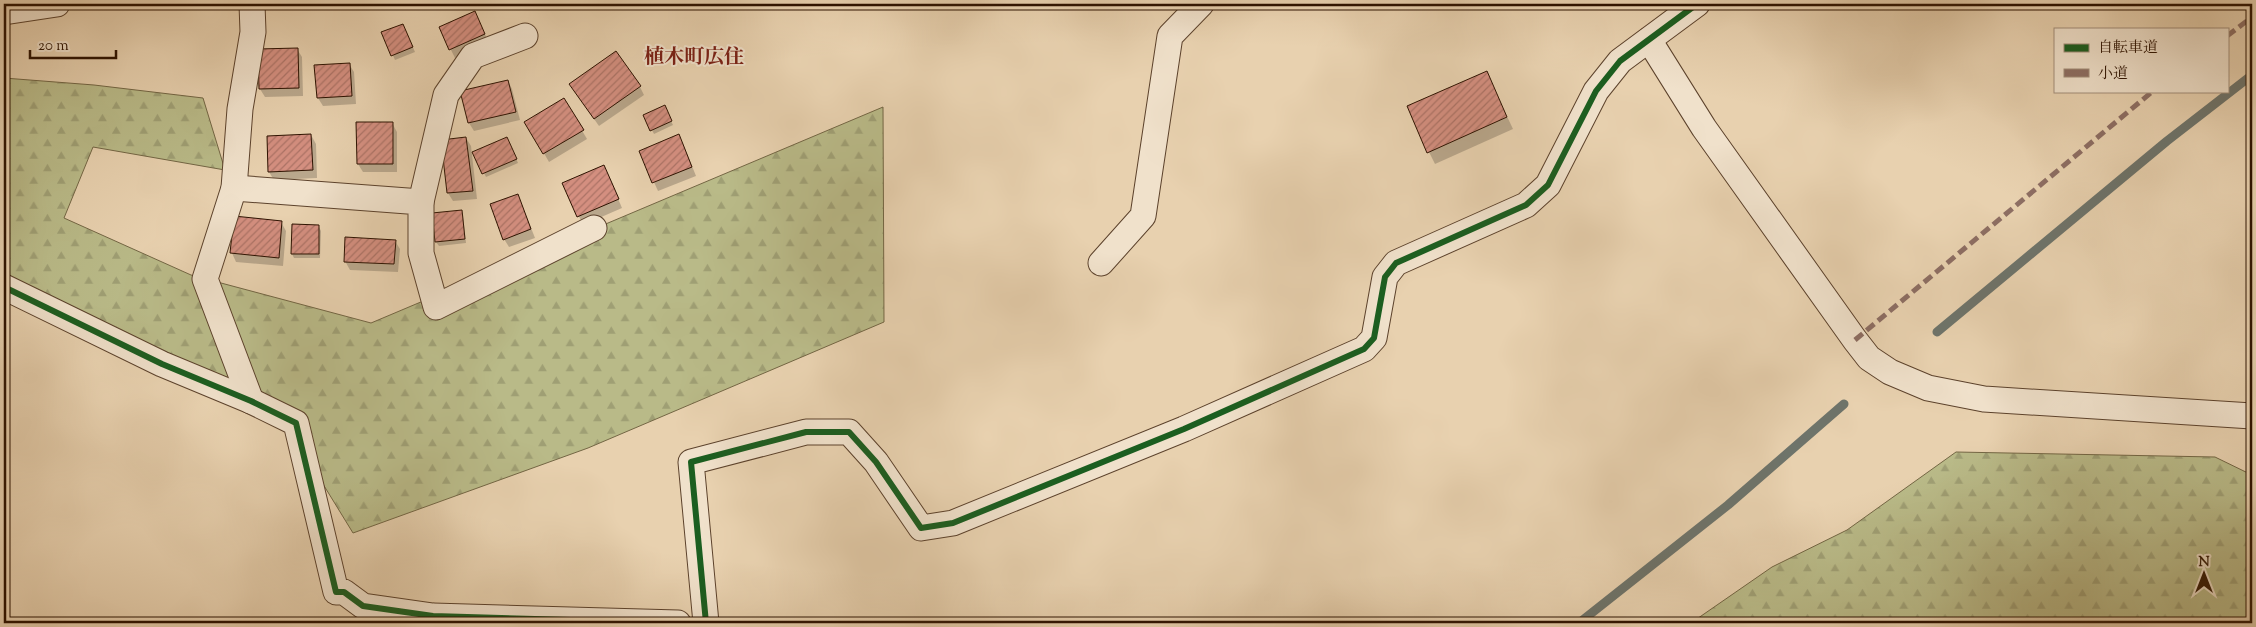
<svg xmlns="http://www.w3.org/2000/svg" width="2256" height="627" viewBox="0 0 2256 627" font-family="'Sorts Mill Goudy','Noto Serif JP',serif">
  <style>
    .forest { fill: url(#forest-firs); stroke: #736644 }
    .shadow { fill: #0003 }
    .lines { fill: none; stroke-linecap: round; stroke-linejoin: round }
    .stream { stroke: #6e746b; stroke-width: 9 }
    .building { fill: url(#building-hatch); stroke: #2d1200 }
    .street-casing { stroke: #5c422c; stroke-width: 27 }
    .street { stroke: #f0e1cb; stroke-width: 25 }
    .quiet { stroke: #8d6e63; stroke-width: 5; stroke-dasharray: 10 5; stroke-linecap: butt }
    .cycleway-casing { stroke: #f0e1cb; stroke-width: 9 }
    .cycleway { stroke: #1b5e20; stroke-width: 6 }
    .labels { text-anchor: middle; dominant-baseline: central; stroke-width: 4; stroke-linejoin: round; paint-order: stroke }
    .quarter-label { font-size: 20px; font-weight: bold; fill: #7a1f14; stroke: #f0e1cb }
  </style>
  <defs>
    <pattern id="forest-firs" width="22" height="20" patternUnits="userSpaceOnUse" patternTransform="scale(1.25)"><rect width="22" height="20" fill="#b9ba88"/><path d="M5 1l3.5 6h-7zM16 11l3.5 6h-7z" fill="#9f9f74"/></pattern>
    <pattern id="building-hatch" width="6" height="6" patternUnits="userSpaceOnUse" patternTransform="scale(1.25)"><rect width="6" height="6" fill="#d48f80"/><path d="M-1 1l2-2M0 6l6-6M5 7l2-2" fill="none" stroke="#ac7366"/></pattern>
  </defs>
  <rect width="100%" height="100%" fill="#e8d1af"/>
  <filter id="stains"><feTurbulence type="fractalNoise" baseFrequency=".004" numOctaves="4"/><feColorMatrix values="0 0 0 0 .2 0 0 0 0 .09 0 0 0 0 .02 0 0 0 .5 -.17"/></filter>
  <radialGradient id="worn" r=".72"><stop offset=".6" stop-color="#630" stop-opacity="0"/><stop offset="1" stop-color="#630" stop-opacity=".3"/></radialGradient>
  <g class="forest">
    <polygon points="4,78 94,85 203,98 225,170 93,147 64,218 191,275 371,323 883,107 884,322 588,448 353,533 288,427 4,296"/>
    <polygon points="1956,452 2215,457 2252,475 2252,623 1691,623 1772,567 1847,530"/>
  </g>
  <g class="shadow">
    <polygon points="479,21 489,43 455,58 440,28"/>
    <polygon points="405,29 415,52 395,60 383,33"/>
    <polygon points="297,49 302,57 303,96 265,97 260,89"/>
    <polygon points="349,64 354,72 356,104 323,106 318,98"/>
    <polygon points="1486,72 1513,129 1435,164 1429,152"/>
    <polygon points="508,81 512,89 520,120 474,131 469,123"/>
    <polygon points="640,87 644,95 599,126 575,92"/>
    <polygon points="564,100 587,139 549,162 526,122"/>
    <polygon points="666,111 673,125 654,134 645,116"/>
    <polygon points="358,123 392,123 397,132 397,172 363,172 358,164"/>
    <polygon points="311,135 316,144 317,178 274,180 269,172"/>
    <polygon points="466,138 471,146 477,199 453,201 448,193 442,141"/>
    <polygon points="509,142 518,163 486,177 474,153"/>
    <polygon points="683,144 696,176 658,191 640,151"/>
    <polygon points="608,175 622,208 583,225 564,184"/>
    <polygon points="518,195 535,238 509,247 504,239"/>
    <polygon points="461,211 463,215 466,243 439,246 436,242"/>
    <polygon points="281,222 286,231 283,266 236,262 232,253"/>
    <polygon points="319,227 321,231 320,258 294,258 292,254"/>
    <polygon points="395,241 400,249 398,272 350,270 345,261"/>
  </g>
  <g class="lines">
    <g class="stream">
      <polyline points="1937,332 2167,141 2252,75"/>
      <polyline points="1579,623 1728,505 1844,404"/>
    </g>
  </g>
  <g class="building">
    <polygon points="475,11 485,34 449,50 439,27"/>
    <polygon points="403,24 413,47 391,56 381,32"/>
    <polygon points="298,48 299,88 259,89 258,49"/>
    <polygon points="616,51 641,86 594,119 569,84"/>
    <polygon points="350,63 352,96 317,98 314,65"/>
    <polygon points="1487,71 1507,117 1427,153 1407,106"/>
    <polygon points="508,80 516,112 468,123 460,91"/>
    <polygon points="564,98 584,130 543,154 524,122"/>
    <polygon points="665,105 672,121 650,131 643,115"/>
    <polygon points="356,122 393,122 393,164 357,164"/>
    <polygon points="311,134 313,170 268,172 267,136"/>
    <polygon points="679,134 692,167 652,183 639,151"/>
    <polygon points="466,137 473,191 447,193 441,140"/>
    <polygon points="507,137 517,159 482,174 472,152"/>
    <polygon points="604,165 619,199 577,217 562,183"/>
    <polygon points="518,194 531,229 503,240 490,204"/>
    <polygon points="462,210 465,239 435,242 432,213"/>
    <polygon points="234,216 282,221 279,258 230,253"/>
    <polygon points="292,224 319,225 319,254 291,254"/>
    <polygon points="345,237 396,240 394,264 344,262"/>
  </g>
  <g class="lines">
    <defs>
      <g id="street">
        <polyline points="4,12 57,4"/>
        <polyline points="1649,40 1704,128 1855,340 1869,358 1890,372 1928,388 1984,399 2252,416"/>
        <polyline points="234,188 421,202 421,253 436,307 594,228"/>
        <polyline points="421,202 446,95 473,56 525,36"/>
        <polyline points="1101,263 1143,216 1170,36 1201,4"/>
        <polyline points="4,287 162,364 251,401 296,423 336,592 344,592 363,606 433,616 678,623"/>
        <polyline points="251,401 205,279 234,188 240,109 253,32 252,4"/>
        <polyline points="706,623 691,462 806,432 849,432 876,462 921,528 953,523 1184,429 1364,349 1374,338 1385,277 1396,263 1526,205 1548,185 1596,91 1620,61 1697,4"/>
      </g>
    </defs>
    <use href="#street" class="street-casing"/>
    <use href="#street" class="street"/>
    <g class="quiet">
      <polyline points="2227,36 2252,17"/>
      <polyline points="1855,340 2153,91"/>
    </g>
    <defs>
      <g id="cycleway">
        <polyline points="4,287 162,364 251,401 296,423 336,592 344,592 363,606 433,616 678,623"/>
        <polyline points="706,623 691,462 806,432 849,432 876,462 921,528 953,523 1184,429 1364,349 1374,338 1385,277 1396,263 1526,205 1548,185 1596,91 1620,61 1697,4"/>
      </g>
    </defs>
    <use href="#cycleway" class="cycleway-casing"/>
    <use href="#cycleway" class="cycleway"/>
  </g>
  <g class="labels">
    <g class="quarter-label">
      <text x="694" y="58">植木町広住</text>
    </g>
  </g>
  <rect width="2256" height="627" fill="none" stroke="#e8d1af" stroke-width="20"/>
  <rect x="5" y="5" width="2246" height="617" fill="none" stroke="#2d1200" stroke-width="2.5"/>
  <rect x="10" y="10" width="2236" height="607" fill="none" stroke="#2d1200"/>
  <rect x="2054" y="28" width="175" height="65" fill="#f0e1cb" stroke="#a28e7a"/>
  <rect x="2064" y="44" width="25" height="8" fill="#1b5e20" stroke="#a28e7a"/>
  <text x="2098" y="52" font-size="15" fill="#2d1200">自転車道</text>
  <rect x="2064" y="69" width="25" height="8" fill="#8d6e63" stroke="#a28e7a"/>
  <text x="2098" y="78" font-size="15" fill="#2d1200">小道</text>
  <g transform="translate(2204 574)" stroke="#f0e1cb" stroke-width="4" paint-order="stroke">
  <path d="M0-4L9 19L0 12L-9 19Z" fill="#2d1200"/>
  <text y="-8" font-size="14" font-weight="bold" text-anchor="middle" fill="#2d1200">N</text>
  </g>
  <path d="M30 50v8h86v-8" fill="none" stroke="#2d1200" stroke-width="2.5"/>
  <text x="38" y="50" font-size="15" fill="#2d1200" stroke="#f0e1cb" stroke-width="4" paint-order="stroke">20 m</text>
  <rect width="100%" height="100%" filter="url(#stains)"/>
  <rect width="100%" height="100%" fill="url(#worn)"/>
</svg>
